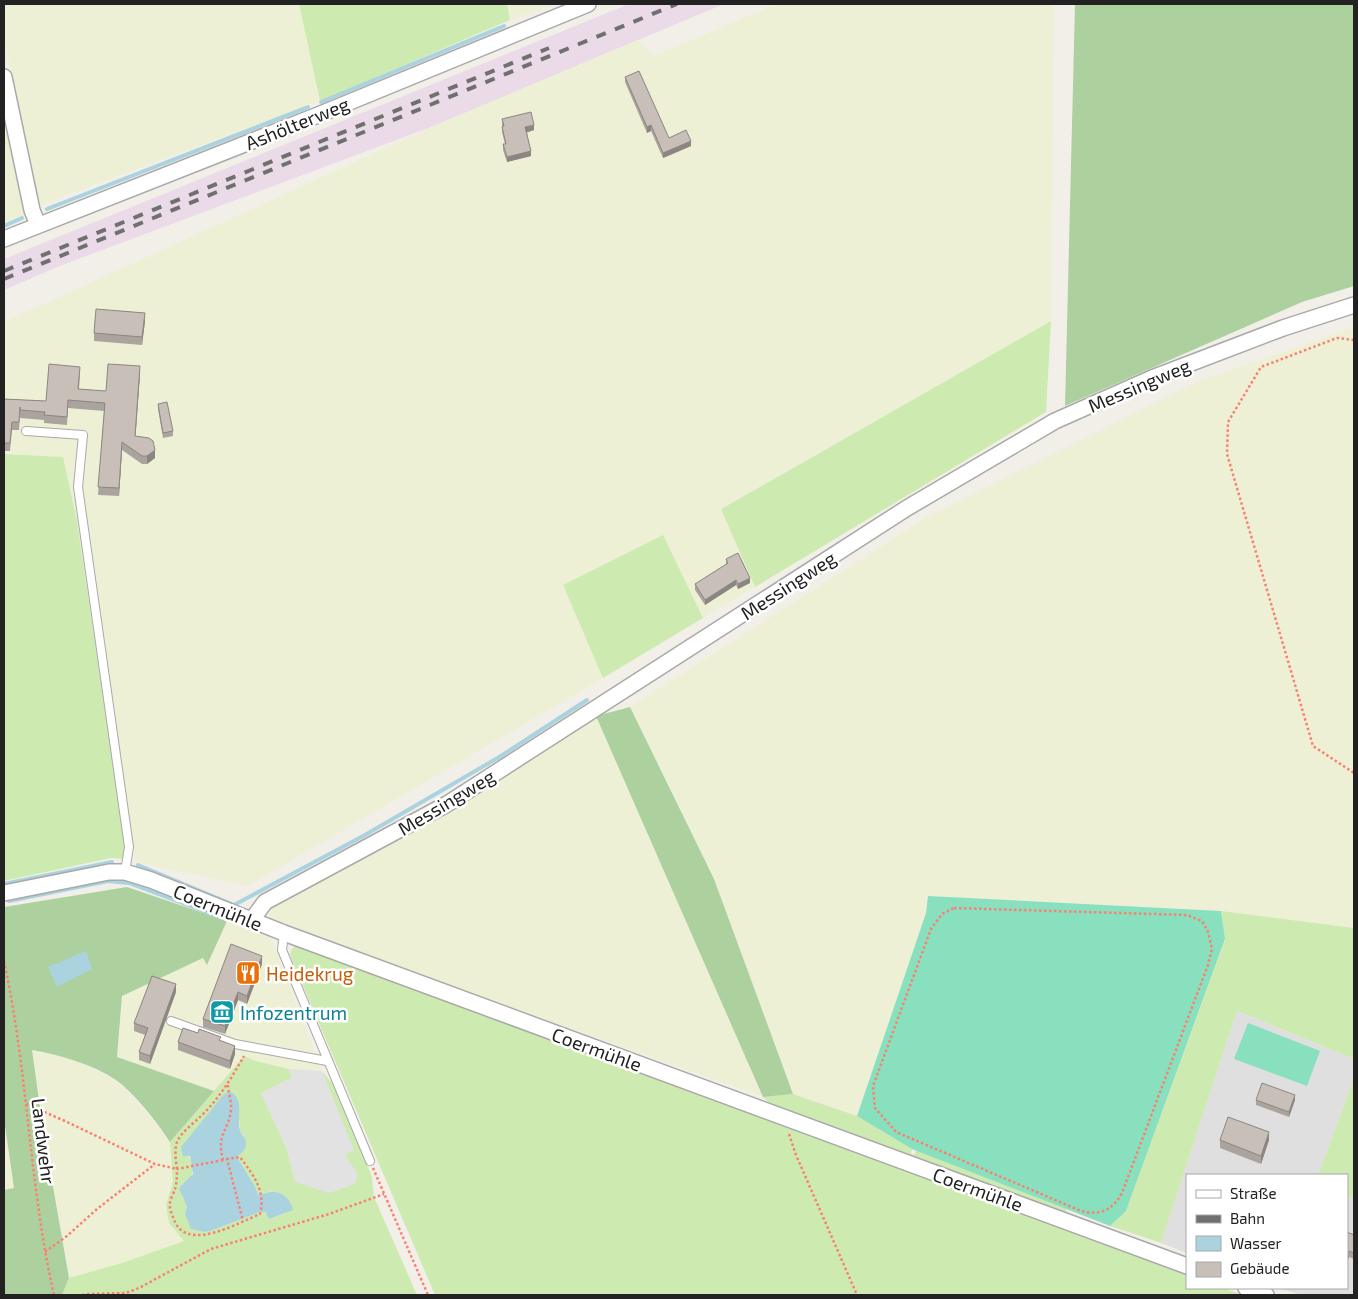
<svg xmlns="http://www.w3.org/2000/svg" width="1358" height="1299" viewBox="0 0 1358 1299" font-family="'Exo 2',sans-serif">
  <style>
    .residential { fill: #e0dfdf }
    .industrial { fill: #ebdbe8 }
    .farmland { fill: #eef0d5 }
    .grass { fill: #cdebb0; fill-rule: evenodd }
    .forest { fill: #add19e }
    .pitch { fill: #88e0be }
    .parking { fill: #e2e2e2 }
    .water { fill: #aad3df }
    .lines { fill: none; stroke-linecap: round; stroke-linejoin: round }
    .stream { stroke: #aad3df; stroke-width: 4 }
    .lane-casing { stroke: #a9a9a9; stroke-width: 10 }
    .street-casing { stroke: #a9a9a9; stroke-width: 18 }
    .path { stroke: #fa8072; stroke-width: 2.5; stroke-dasharray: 2.5 2.5; stroke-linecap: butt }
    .lane { stroke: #fff; stroke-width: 8 }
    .street { stroke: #fff; stroke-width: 15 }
    .rail { stroke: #707070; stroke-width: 4; stroke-dasharray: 10 10; stroke-linecap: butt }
    .wall { fill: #aba49e }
    .shaded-wall { fill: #8b8681 }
    .building { fill: #c7bfb8; stroke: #8b8681 }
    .labels { text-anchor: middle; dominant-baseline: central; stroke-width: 5; stroke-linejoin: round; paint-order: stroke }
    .street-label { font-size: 19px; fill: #222; stroke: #fff }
    .food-label { font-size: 19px; fill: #c56008; stroke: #fff; text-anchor: start }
    .culture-label { font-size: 19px; fill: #0d838f; stroke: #fff; text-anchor: start }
  </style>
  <rect width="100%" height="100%" fill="#f2efe9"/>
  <g class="residential">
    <polygon points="1237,1011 1354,1059 1354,1078 1318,1175 1187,1175 1187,1253 1161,1243"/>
    <polygon points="1347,1196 1354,1198 1354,1295 1300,1295 1280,1288 1347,1288"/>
  </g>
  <polygon class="industrial" points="629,4 724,4 434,126 62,265 4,290 4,259"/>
  <g class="farmland">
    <polygon points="4,4 299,4 320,101 40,205 4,38"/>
    <polygon points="507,4 558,4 510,20"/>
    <polygon points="777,4 1054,4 1051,321 721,508 755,587 703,618 663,536 563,585 603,678 248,886 135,862 89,523 77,521 62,457 4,454 4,322 434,126 638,40 654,56"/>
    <polygon points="4,122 24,214 4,222"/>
    <polygon points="1354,327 1354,928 1221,911 928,896 926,913 857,1116 793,1094 714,879 630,707 924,519 1199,381"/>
    <polygon points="596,716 763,1097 273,922 269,916 270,908 275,901 450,812"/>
    <polygon points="227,921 269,933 322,1071 289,1069 256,1061 244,1056 214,1091 117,1057 123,995 203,958 207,965"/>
    <polygon points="32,1050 77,1061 117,1081 138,1102 163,1132 170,1142 173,1182 166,1205 169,1223 184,1241 122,1263 69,1278 43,1129"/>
    <polygon points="4,1119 14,1189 4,1190"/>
  </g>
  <g class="grass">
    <polygon points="299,4 507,4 510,20 320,101"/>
    <polygon points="1051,321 1046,412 755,587 721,509"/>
    <polygon points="4,454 63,457 77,521 127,859 111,858 4,881"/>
    <polygon points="663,535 703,618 603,678 563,585"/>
    <polygon points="1221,911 1354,928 1354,1059 1237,1011 1161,1243 1110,1226 1126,1211 1225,940"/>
    <polygon points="297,945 770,1118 796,1131 1187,1274 1187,1288 1223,1288 1243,1295 435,1295 292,960 290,954 292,949"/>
    <path d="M 244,1056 L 256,1061 L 289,1069 L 292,1078 L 261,1093 L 287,1149 L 295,1182 L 353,1150 L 322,1071 L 337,1089 L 372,1177 L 374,1197 L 417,1295 L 62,1295 L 69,1278 L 122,1263 L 184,1241 L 169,1223 L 166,1205 L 173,1182 L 170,1142 ZM 239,1120 L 240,1131 L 244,1136 L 237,1157 L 256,1188 L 258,1195 L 266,1194 L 271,1191 L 286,1213 L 272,1218 L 266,1212 L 260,1212 L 205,1232 L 182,1197 C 192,1176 200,1166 181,1147 L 194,1132 Z"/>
    <polygon points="1354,1078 1354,1198 1347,1196 1347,1175 1318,1175"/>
    <polygon points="793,1094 857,1116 912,1149 911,1154 914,1155 916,1150 1066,1209 1069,1222 788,1120 763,1097"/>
  </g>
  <g class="forest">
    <polygon points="1075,4 1354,4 1354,286 1302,302 1065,406"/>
    <polygon points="630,707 714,879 793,1094 763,1097 596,716"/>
    <path d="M 127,887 L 227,921 L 207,965 L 203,958 L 122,996 L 117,1057 L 214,1091 L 170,1142 C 158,1123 134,1093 116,1080 C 92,1064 60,1055 32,1050 L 43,1129 L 69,1278 L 62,1295 L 5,1295 L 4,1284 L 4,1190 L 14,1188 L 4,1119 L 4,907 Z"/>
  </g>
  <g class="pitch">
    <polygon points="928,896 1221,911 1225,939 1126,1211 1110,1226 912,1149 857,1116 926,913"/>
    <polygon points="1248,1023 1320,1051 1307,1086 1234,1059"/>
  </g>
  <polygon class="parking" points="289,1069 322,1071 354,1150 345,1155 358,1174 355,1184 329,1193 295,1182 287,1149 261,1093 292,1078"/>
  <g class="water">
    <polygon points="86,951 92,969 57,987 48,967"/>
    <path d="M 231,1092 C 245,1100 236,1118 240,1130 C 241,1135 247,1138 246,1144 C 246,1150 241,1153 237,1157 L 256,1188 L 258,1195 C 263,1195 269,1191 274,1192 C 283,1192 292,1201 293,1210 L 272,1218 L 268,1218 L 266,1212 L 260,1212 L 210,1231 L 205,1232 L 191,1229 L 185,1214 L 187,1207 L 179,1188 L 193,1174 L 190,1156 L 183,1156 L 181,1147 L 224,1094 Z"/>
  </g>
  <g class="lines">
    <g class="stream">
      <polyline points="321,102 504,26"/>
      <polyline points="47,209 308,107"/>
      <polyline points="4,226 22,218"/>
      <polyline points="138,865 234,905 365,835 501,756 587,700"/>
      <polyline points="4,884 112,862"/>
      <polyline points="9,901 108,881 129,883 222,918"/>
    </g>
    <defs>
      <g id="lane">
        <polyline points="26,431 83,435 78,487 129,847 125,872"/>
        <polyline points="284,933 282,950 370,1161"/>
        <polyline points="171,1021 235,1044 327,1061"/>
      </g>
      <g id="street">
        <polyline points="4,77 32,210 38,225"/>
        <polyline points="4,239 318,115 588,4"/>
        <polyline points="4,893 109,872 125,872 151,880 284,933 1187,1266"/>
        <polyline points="251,921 265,902 447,804 907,508 1055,421 1152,378 1283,328 1354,305"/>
        <polyline points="1246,1288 1266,1295"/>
      </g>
    </defs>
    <use href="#lane" class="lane-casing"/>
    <use href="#street" class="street-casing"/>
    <g class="path">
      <polyline points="1354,340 1337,338 1261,367 1228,422 1227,454 1313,746 1354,773"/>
      <path d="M 954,908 L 1187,915 L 1202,921 L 1208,932 L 1212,949 L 1208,965 L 1122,1193 C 1112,1210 1101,1216 1081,1211 L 896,1132 L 875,1108 L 873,1086 L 931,929 L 942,914 Z"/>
      <path d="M 4,961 C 28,1071 29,1185 54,1295"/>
      <path d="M 228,1085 C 228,1093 232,1101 231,1109 C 229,1132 216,1132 223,1160 L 227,1159 L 243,1221"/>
      <path d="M 26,1104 L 65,1121 L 155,1164 L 177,1169 C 176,1161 174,1150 177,1142 C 182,1131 193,1124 201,1116 C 219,1099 232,1077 244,1056"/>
      <polyline points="789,1134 796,1155 857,1295"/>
      <path d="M 223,1160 L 177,1169 C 177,1176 177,1182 175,1189 C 174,1193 170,1199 170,1203 C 169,1210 173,1216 175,1222 C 189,1252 240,1222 260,1214 C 266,1190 253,1175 240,1157 L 227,1159"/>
      <polyline points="373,1168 428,1295"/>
      <polyline points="45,1252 67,1236 97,1209 155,1164"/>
      <polyline points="82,1295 89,1294 126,1293 139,1288 211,1249 329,1214 384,1194"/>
    </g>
    <use href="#lane" class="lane"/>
    <use href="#street" class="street"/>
    <g class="rail">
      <polyline points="4,271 549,48"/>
      <polyline points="4,279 677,4"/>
    </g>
  </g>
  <g class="wall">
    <polygon points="625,77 669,138 691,146 663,158 651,131 647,133 625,82"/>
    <polygon points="502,119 534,130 527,132 531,156 507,162 503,150 503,144 505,144 502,132"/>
    <polygon points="145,321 142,345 94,341 94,333"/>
    <polygon points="140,374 135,436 155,458 147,464 142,464 122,450 119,496 98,495 104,411 68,408 67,425 44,423 44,420 20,418 20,415 19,430 12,430 10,451 4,451 4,399 46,401 80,375 79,389 106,391"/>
    <polygon points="158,404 173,431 173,436 163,438 158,409"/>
    <polygon points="726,559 750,583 738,589 736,585 705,605 695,590 695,584 726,565"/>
    <polygon points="262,964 247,1004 238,1000 225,1034 203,1027 203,1019"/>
    <polygon points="176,992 150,1064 139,1060 139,1052 145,1035 134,1031 134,1023"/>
    <polygon points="221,1041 235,1054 230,1069 178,1050 178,1042"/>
    <polygon points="1256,1100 1295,1100 1289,1117 1256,1105"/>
    <polygon points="1220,1140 1269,1140 1261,1164 1220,1148"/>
    <polygon points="1347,1232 1354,1235 1354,1259 1349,1257 1347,1262"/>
  </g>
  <g class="shaded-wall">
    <polygon points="534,125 534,130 525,133 525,127"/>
    <polygon points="651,125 651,131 647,133 647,127"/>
    <polygon points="691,141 691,146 663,158 663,153"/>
    <polygon points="531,151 531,156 507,162 507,157"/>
    <polygon points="145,313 145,321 142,345 142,337"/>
    <polygon points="140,366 140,374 135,444 135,436"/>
    <polygon points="122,442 122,450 119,496 119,488"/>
    <polygon points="155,450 155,458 147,464 147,456"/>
    <polygon points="750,578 750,583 738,589 738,584"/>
    <polygon points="736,580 736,585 705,605 705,600"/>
    <polygon points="262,956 262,964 247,1004 247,996"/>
    <polygon points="176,984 176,992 150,1064 150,1056"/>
    <polygon points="238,992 238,1000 225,1034 225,1026"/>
    <polygon points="235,1046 235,1054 230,1069 230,1061"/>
    <polygon points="1295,1095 1295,1100 1289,1117 1289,1112"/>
    <polygon points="1269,1132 1269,1140 1261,1164 1261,1156"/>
    <polygon points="1349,1251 1349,1257 1347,1262 1347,1256"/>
  </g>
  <g class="building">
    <polygon points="639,71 669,138 686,130 691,141 663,153 651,125 647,127 625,77"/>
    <polygon points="531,112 534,125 525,127 531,151 507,157 503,144 506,144 502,127 504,126 502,119"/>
    <polygon points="96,309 145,313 142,337 94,333"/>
    <polygon points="49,364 80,367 78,389 106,391 108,364 140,366 135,436 149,438 153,441 155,450 147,456 142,456 122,442 119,488 98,487 105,403 68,400 67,417 44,415 45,412 20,410 20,407 19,422 12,422 10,443 4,443 4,399 46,401"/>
    <polygon points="167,402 173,431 163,433 158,404"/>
    <polygon points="738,553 750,578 738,584 736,580 705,600 695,584 728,563 726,559"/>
    <polygon points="231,944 262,956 247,996 238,992 225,1026 203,1019"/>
    <polygon points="152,976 176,984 150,1056 139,1052 148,1028 134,1023"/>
    <polygon points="183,1028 198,1033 199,1029 221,1037 219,1040 235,1046 230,1061 178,1042"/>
    <polygon points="1262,1083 1295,1095 1289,1112 1256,1100"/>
    <polygon points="1228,1117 1269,1132 1261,1156 1220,1140"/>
    <polygon points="1347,1232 1354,1235 1354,1253 1349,1251 1347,1256"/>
  </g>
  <defs>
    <symbol id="restaurant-square" viewBox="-11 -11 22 22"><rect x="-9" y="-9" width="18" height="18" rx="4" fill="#e8710a" stroke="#fff"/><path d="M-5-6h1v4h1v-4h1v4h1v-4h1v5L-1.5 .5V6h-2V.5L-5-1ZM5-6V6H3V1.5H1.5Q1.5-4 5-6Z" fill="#fff"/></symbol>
    <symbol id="museum-square" viewBox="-11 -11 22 22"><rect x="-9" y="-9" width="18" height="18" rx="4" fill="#0f9aa8" stroke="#fff"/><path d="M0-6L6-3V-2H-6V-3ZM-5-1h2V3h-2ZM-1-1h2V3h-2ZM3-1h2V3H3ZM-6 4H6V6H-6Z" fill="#fff"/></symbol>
  </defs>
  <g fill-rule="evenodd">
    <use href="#restaurant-square" x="234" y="959" width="28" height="28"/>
    <use href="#museum-square" x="208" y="998" width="28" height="28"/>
  </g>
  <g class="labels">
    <g class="street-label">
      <text transform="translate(297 123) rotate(-22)">Ashölterweg</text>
      <text transform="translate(1139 385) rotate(-23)">Messingweg</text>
      <text transform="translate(788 585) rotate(-33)">Messingweg</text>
      <text transform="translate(446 802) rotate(-31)">Messingweg</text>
      <text transform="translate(218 907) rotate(22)">Coermühle</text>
      <text transform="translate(597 1049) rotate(20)">Coermühle</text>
      <text transform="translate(44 1141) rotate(83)">Landwehr</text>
      <text transform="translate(978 1189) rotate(20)">Coermühle</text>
    </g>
    <g class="food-label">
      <text x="266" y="973">Heidekrug</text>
    </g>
    <g class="culture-label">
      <text x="240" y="1012">Infozentrum</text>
    </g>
  </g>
  <rect width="1358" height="1299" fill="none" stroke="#222222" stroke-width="10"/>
  <rect x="1186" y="1174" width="162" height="115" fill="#ffffff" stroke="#a7a7a7"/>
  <rect x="1196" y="1190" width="25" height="8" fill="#ffffff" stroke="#a7a7a7"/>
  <text x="1230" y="1199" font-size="15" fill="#222222">Straße</text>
  <rect x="1196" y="1215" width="25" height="8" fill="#707070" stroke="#a7a7a7"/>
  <text x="1230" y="1224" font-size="15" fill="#222222">Bahn</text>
  <rect x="1196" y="1236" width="25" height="15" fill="#aad3df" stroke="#a7a7a7"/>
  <text x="1230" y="1249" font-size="15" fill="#222222">Wasser</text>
  <rect x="1196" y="1262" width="25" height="15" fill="#c7bfb8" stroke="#a7a7a7"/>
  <text x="1230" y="1274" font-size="15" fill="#222222">Gebäude</text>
</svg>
